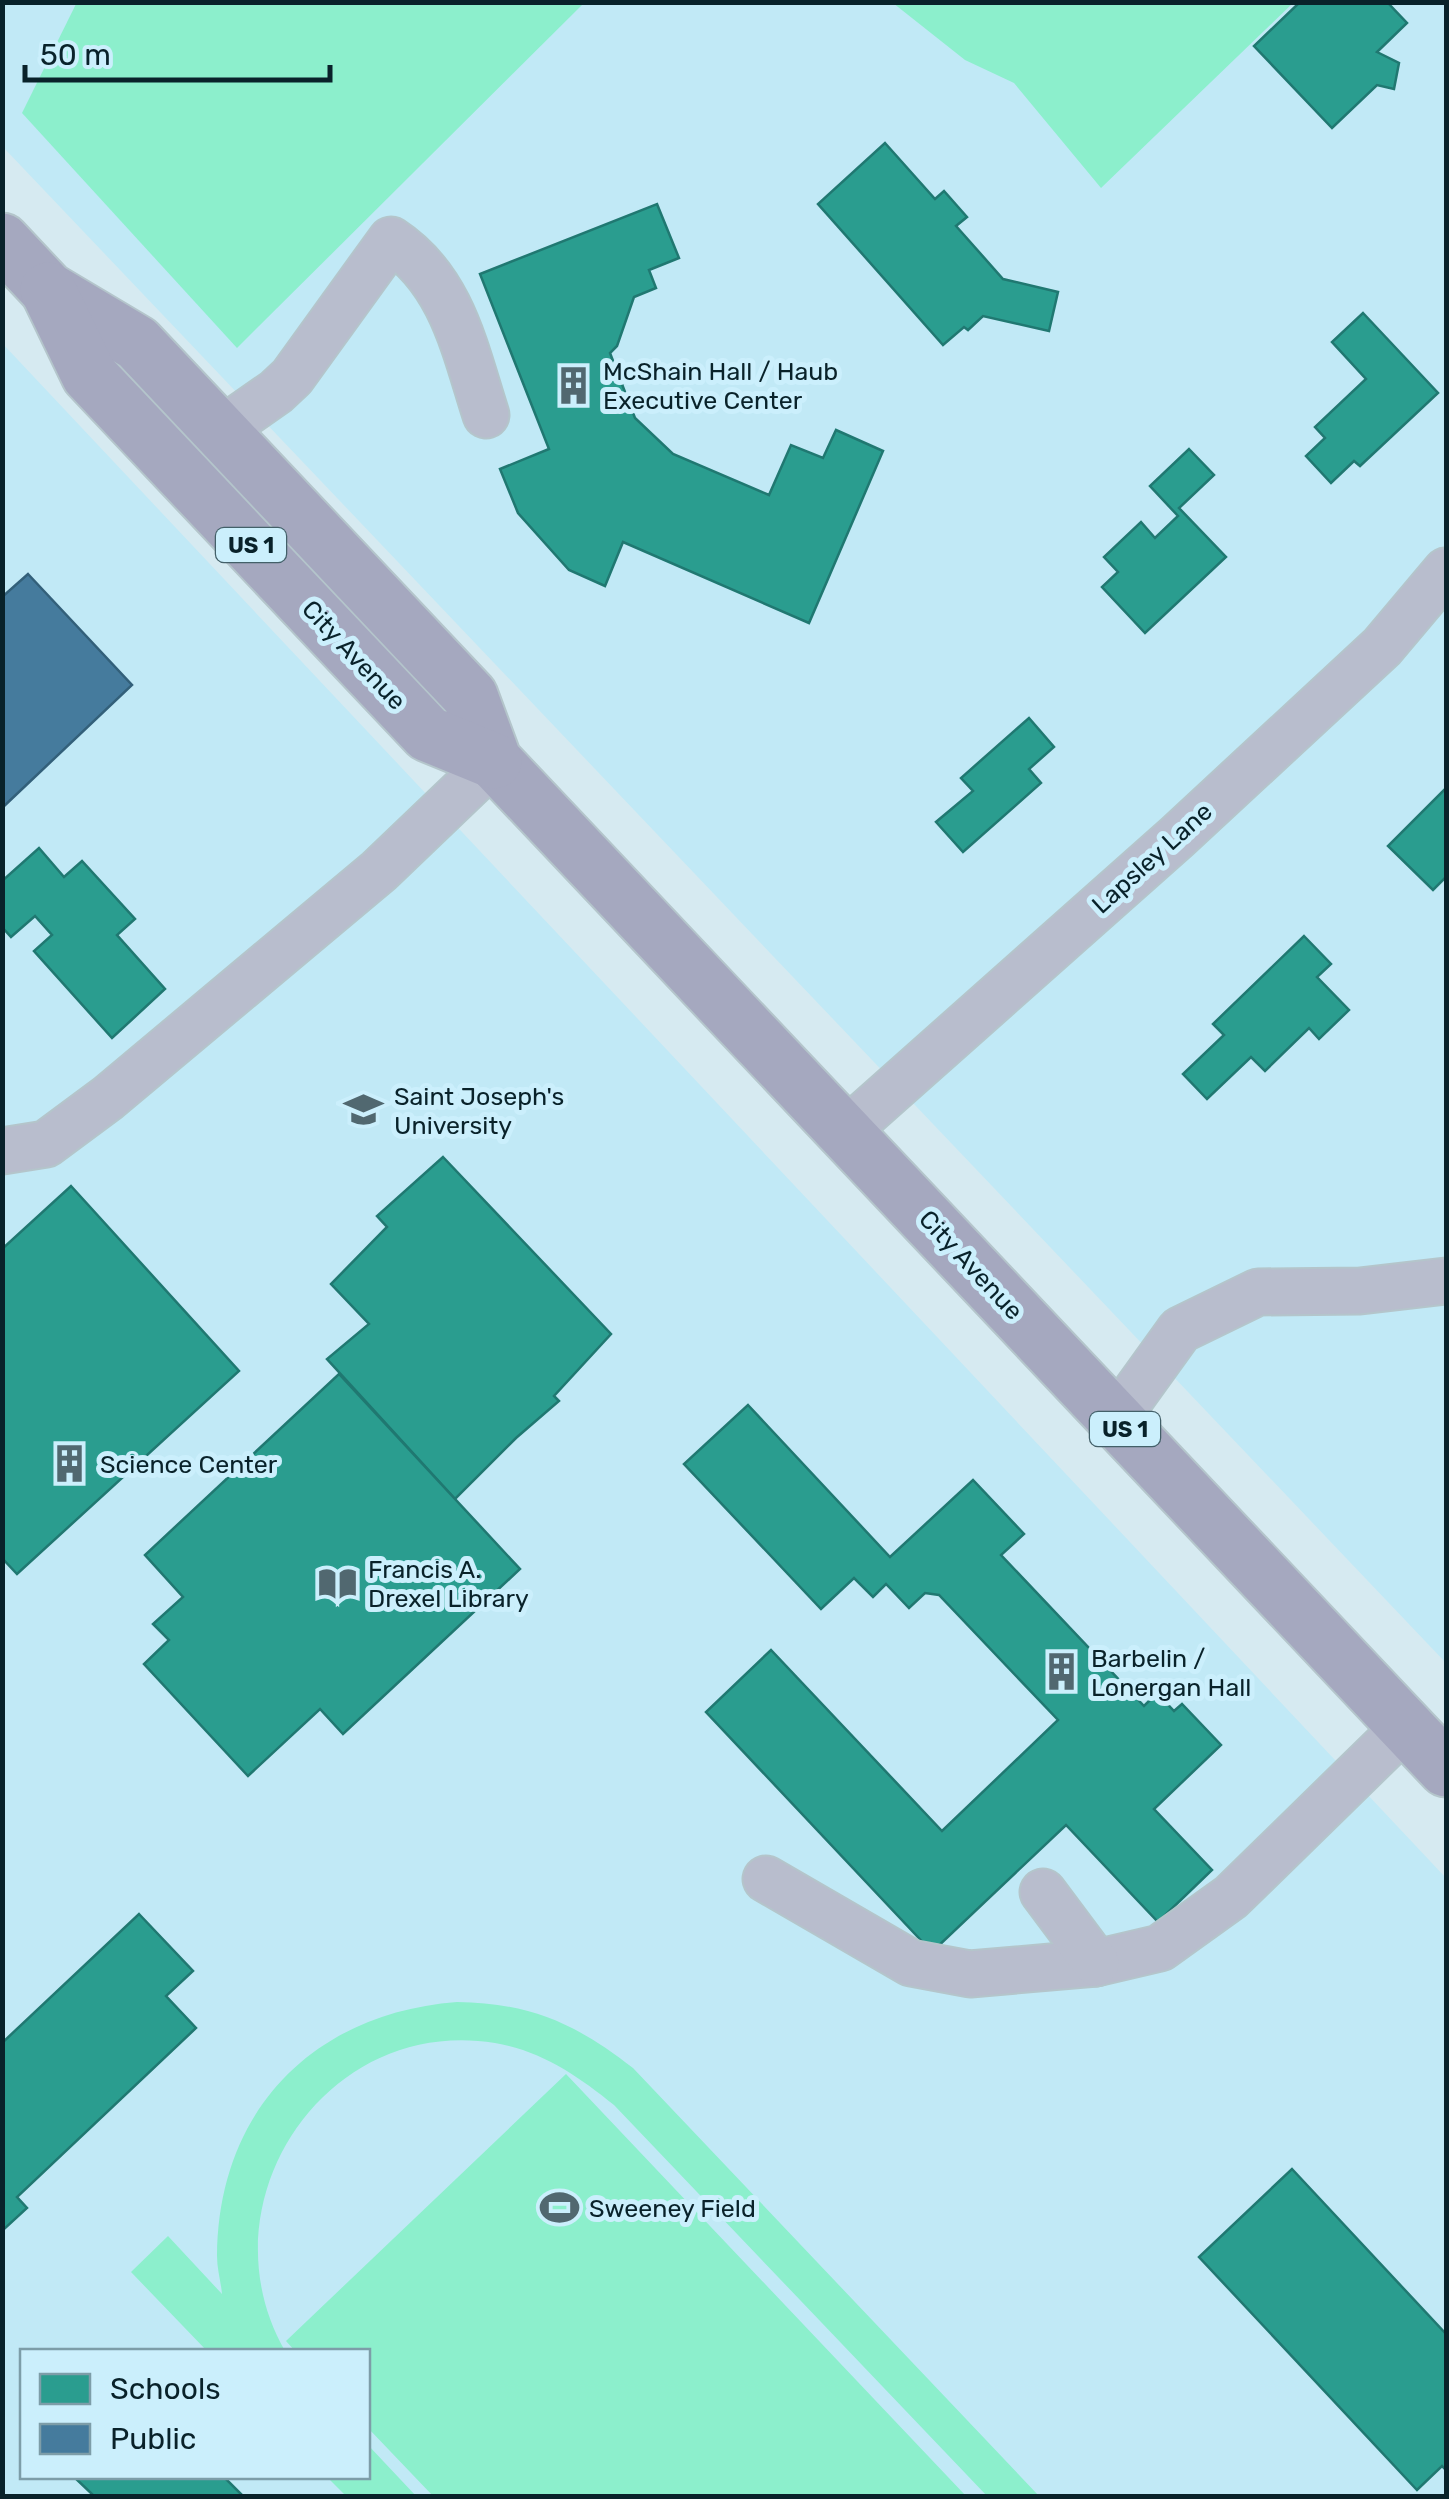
<svg xmlns="http://www.w3.org/2000/svg" width="1449" height="2499" viewBox="0 0 1449 2499" font-family="Rubik,sans-serif">
  <style>
    .built { fill: #c1e9f6; fill-rule: evenodd }
    .green { fill: #8cefcc }
    .schools { fill: #2a9d8f; stroke: #207871; stroke-width: 2.5 }
    .public { fill: #457b9d; stroke: #33607a; stroke-width: 2.5 }
    .lines { fill: none; stroke-linecap: round; stroke-linejoin: round }
    .minor-casing { stroke: #b4c5cb; stroke-width: 49 }
    .highway-casing { stroke: #b4c5cb; stroke-width: 59 }
    .minor { stroke: #b8bdcd; stroke-width: 45 }
    .highway { stroke: #a5a8bf; stroke-width: 55 }
    .labels { text-anchor: middle; dominant-baseline: central; stroke-width: 10; stroke-linejoin: round; paint-order: stroke }
    .shield { fill: #cbeffc; stroke: #436069; stroke-width: 2.5 }
    .shield-label { font-size: 22px; font-weight: bold; fill: #09222a }
    .poi-label { font-size: 25px; fill: #09222a; stroke: #cbeffc; text-anchor: start }
    .street-label { font-size: 25px; fill: #09222a; stroke: #cbeffc }
  </style>
  <rect width="100%" height="100%" fill="#d6eaf1"/>
  <g class="built">
    <polygon points="3,3 1446,3 1446,1663 3,147"/>
    <path d="M 2,343 L 1446,1878 L 1446,2496 L 3,2496 ZM 22,2352 L 368,2352 L 368,2476 L 22,2476 Z"/>
  </g>
  <g class="green">
    <polygon points="77,2 584,2 584,3 237,348 22,113"/>
    <polygon points="893,3 1293,3 1101,188 1014,83 965,60"/>
    <path d="M 457,2002 C 530,2003 575,2023 633,2068 L 1039,2496 L 987,2496 L 614,2105 C 578,2076 542,2051 495,2043 C 324,2015 201,2204 285,2351 L 207,2351 L 131,2272 L 168,2236 L 222,2294 C 221,2282 217,2269 217,2256 C 218,2111 313,2013 457,2002 Z"/>
    <polygon points="566,2074 966,2496 433,2496 368,2428 368,2352 295,2351 286,2341"/>
    <polygon points="368,2445 416,2496 346,2496 327,2477 368,2476"/>
  </g>
  <g class="schools">
    <polygon points="1300,2 1387,2 1407,23 1377,52 1399,63 1394,89 1377,85 1332,128 1254,46"/>
    <polygon points="885,143 935,199 944,191 967,217 956,226 1003,279 1058,292 1049,331 983,316 968,330 964,327 943,345 818,204"/>
    <polygon points="657,204 679,258 649,270 656,288 634,297 617,346 610,353 635,418 673,454 769,495 791,445 823,458 836,430 883,451 809,623 623,542 605,586 569,570 518,513 500,469 549,449 480,274"/>
    <polygon points="1363,313 1438,393 1360,466 1354,461 1331,483 1306,456 1325,438 1315,427 1366,379 1332,342"/>
    <polygon points="1189,449 1214,475 1179,508 1226,557 1145,633 1102,587 1118,572 1104,557 1141,522 1155,538 1178,516 1150,486"/>
    <polygon points="1029,718 1054,747 1029,769 1041,783 963,852 936,822 973,791 961,778"/>
    <polygon points="1446,788 1446,877 1433,890 1388,846"/>
    <polygon points="39,848 64,877 82,861 135,919 117,935 165,989 112,1038 34,951 52,935 35,916 11,937 2,927 2,881"/>
    <polygon points="1304,936 1331,964 1317,977 1349,1010 1319,1039 1309,1028 1265,1071 1251,1057 1207,1099 1183,1074 1224,1035 1213,1024"/>
    <polygon points="443,1157 611,1334 554,1396 559,1401 516,1438 455,1499 327,1359 369,1324 331,1284 387,1227 377,1216"/>
    <polygon points="71,1186 239,1371 17,1574 2,1558 2,1249"/>
    <polygon points="339,1374 520,1569 343,1734 320,1709 248,1776 144,1664 169,1640 153,1624 183,1597 145,1555"/>
    <polygon points="748,1405 890,1557 973,1480 1024,1534 1001,1555 1144,1706 1157,1693 1174,1711 1182,1704 1221,1745 1154,1809 1212,1870 1158,1922 1066,1825 932,1952 706,1712 771,1650 942,1831 1058,1720 939,1595 925,1593 909,1608 886,1584 873,1597 854,1578 821,1609 684,1464"/>
    <polygon points="139,1914 193,1971 166,1996 196,2028 17,2197 27,2208 2,2231 2,2043"/>
    <polygon points="1292,2169 1446,2334 1446,2470 1442,2466 1417,2490 1199,2257"/>
    <polygon points="73,2476 223,2476 243,2496 94,2496"/>
  </g>
  <polygon class="public" points="28,574 132,685 2,808 2,597"/>
  <g class="lines">
    <defs>
      <g id="minor">
        <path d="M 220,431 L 276,392 L 292,377 L 391,240 C 452,280 465,350 486,415"/>
        <polyline points="845,1132 1177,837 1382,647 1446,571"/>
        <polyline points="2,1151 46,1144 108,1098 379,871 494,761"/>
        <polyline points="1116,1419 1180,1330 1258,1292 1360,1291 1446,1281"/>
        <polyline points="766,1879 911,1963 970,1974 1096,1963 1160,1948 1231,1897 1406,1726"/>
        <polyline points="1043,1892 1096,1963"/>
      </g>
      <g id="highway">
        <polyline points="2,241 48,290 137,343 169,377 470,696 494,761 1446,1769"/>
        <polyline points="48,290 89,375 428,734 494,761"/>
      </g>
    </defs>
    <use href="#minor" class="minor-casing"/>
    <use href="#highway" class="highway-casing"/>
    <use href="#minor" class="minor"/>
    <use href="#highway" class="highway"/>
  </g>
  <defs>
    <symbol id="building-bare" viewBox="-9 -9 18 18"><path d="M-4-6H4V6H1V3H-1V6H-4ZM-2.5-4.3h1.7v1.8h-1.7ZM.8-4.3h1.7v1.8H.8ZM-2.5-1h1.7V.8h-1.7ZM.8-1h1.7V.8H.8Z" fill="#516870" stroke="#cbeffc" stroke-width="2.5" paint-order="stroke"/></symbol>
    <symbol id="university-bare" viewBox="-9 -9 18 18"><path d="M0-5L7-2L0 1L-7-2ZM-4 1L0 2.5L4 1V4Q0 6-4 4Z" fill="#516870" stroke="#cbeffc" stroke-width="2.5" paint-order="stroke"/></symbol>
    <symbol id="library-bare" viewBox="-9 -9 18 18"><path d="M-6-4Q-3-5.5-.7-3.5V5Q-3 3-6 4ZM6-4Q3-5.5 .7-3.5V5Q3 3 6 4Z" fill="#516870" stroke="#cbeffc" stroke-width="2.5" paint-order="stroke"/></symbol>
    <symbol id="stadium-bare" viewBox="-9 -9 18 18"><path d="M0-5a6.5 5 0 1 0 0 10a6.5 5 0 1 0 0-10ZM-3.5-1.8h7v3.6h-7Z" fill="#516870" stroke="#cbeffc" stroke-width="2.5" paint-order="stroke"/></symbol>
  </defs>
  <g fill-rule="evenodd">
    <use href="#building-bare" x="546" y="358" width="55" height="55"/>
    <use href="#university-bare" x="336" y="1082" width="55" height="55"/>
    <use href="#building-bare" x="42" y="1436" width="55" height="55"/>
    <use href="#library-bare" x="310" y="1556" width="55" height="55"/>
    <use href="#building-bare" x="1034" y="1644" width="55" height="55"/>
    <use href="#stadium-bare" x="532" y="2180" width="55" height="55"/>
  </g>
  <g class="labels">
    <g class="shield">
      <rect x="216" y="528" width="70" height="34" rx="8"/>
      <rect x="1090" y="1412" width="70" height="34" rx="8"/>
    </g>
    <g class="shield-label">
      <text x="251" y="545">US 1</text>
      <text x="1125" y="1429">US 1</text>
    </g>
    <g class="poi-label">
      <text x="603" y="371">McShain Hall / Haub<tspan x="603" dy="29">Executive Center</tspan></text>
      <text x="394" y="1096">Saint Joseph's<tspan x="394" dy="29">University</tspan></text>
      <text x="100" y="1464">Science Center</text>
      <text x="368" y="1569">Francis A.<tspan x="368" dy="29">Drexel Library</tspan></text>
      <text x="1091" y="1658">Barbelin /<tspan x="1091" dy="29">Lonergan Hall</tspan></text>
      <text x="589" y="2208">Sweeney Field</text>
    </g>
    <g class="street-label">
      <text transform="translate(354 655) rotate(47)">City Avenue</text>
      <text transform="translate(1152 858) rotate(-42)">Lapsley Lane</text>
      <text transform="translate(971 1265) rotate(47)">City Avenue</text>
    </g>
  </g>
  <rect width="1449" height="2499" fill="none" stroke="#09222a" stroke-width="10"/>
  <rect x="20" y="2349" width="350" height="130" fill="#cbeffc" stroke="#7d9da8" stroke-width="2.5"/>
  <rect x="40" y="2374" width="50" height="30" fill="#2a9d8f" stroke="#7d9da8" stroke-width="2.5"/>
  <text x="110" y="2399" font-size="30" fill="#09222a">Schools</text>
  <rect x="40" y="2424" width="50" height="30" fill="#457b9d" stroke="#7d9da8" stroke-width="2.5"/>
  <text x="110" y="2449" font-size="30" fill="#09222a">Public</text>
  <path d="M25 65v15h305v-15" fill="none" stroke="#09222a" stroke-width="5"/>
  <text x="40" y="65" font-size="30" fill="#09222a" stroke="#cbeffc" stroke-width="8" paint-order="stroke">50 m</text>
</svg>
